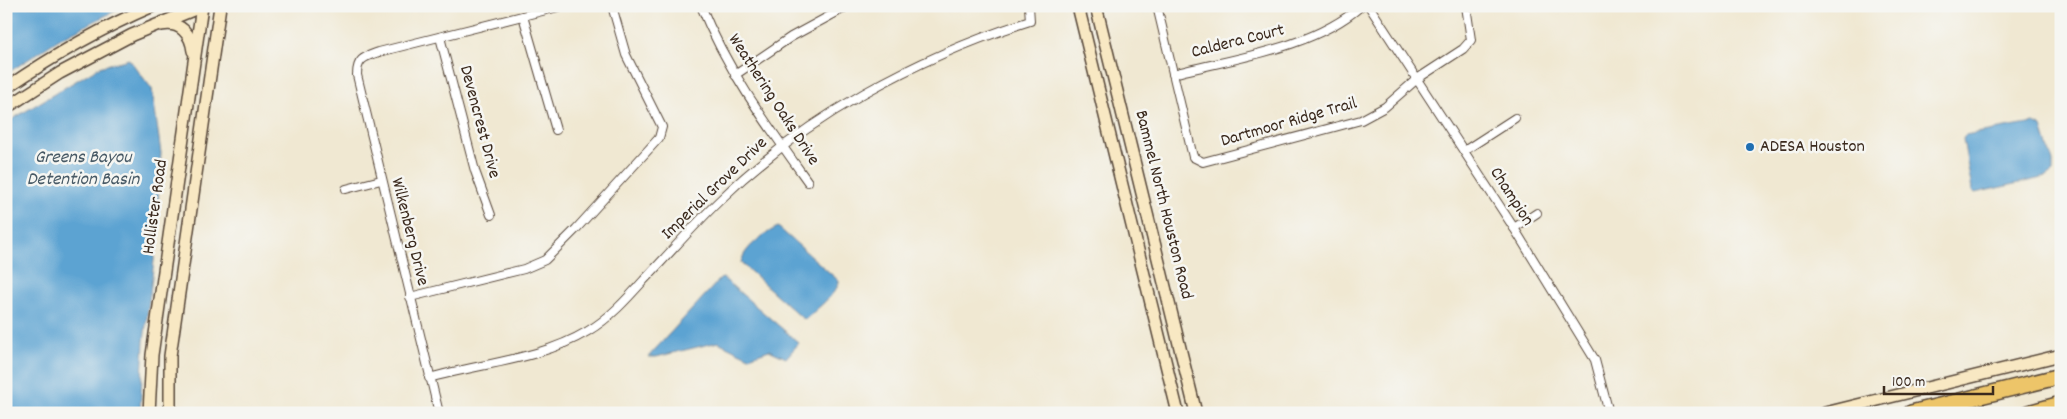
<svg xmlns="http://www.w3.org/2000/svg" width="2067" height="419" viewBox="0 0 2067 419" font-family="Dekko,sans-serif">
  <style>
    .water { fill: #5ba3d2; stroke: #4b6678 }
    .lines { fill: none; stroke-linecap: round; stroke-linejoin: round }
    .minor-casing { stroke: #564639; stroke-width: 10 }
    .secondary-casing { stroke: #564639; stroke-width: 14 }
    .motorway-casing { stroke: #564639; stroke-width: 18 }
    .minor { stroke: #fff; stroke-width: 8 }
    .secondary { stroke: #f8e8c3; stroke-width: 11 }
    .motorway { stroke: #edc569; stroke-width: 15 }
    .poi-dot { fill: #1f6fb2; stroke: #f6f6f2; stroke-width: 2 }
    .labels { text-anchor: middle; dominant-baseline: central; stroke-width: 5; stroke-linejoin: round; paint-order: stroke }
    .street-label { font-size: 18px; fill: #3b2a1e; stroke: #f6f6f2 }
    .poi-label { font-size: 18px; fill: #3b2a1e; stroke: #f6f6f2; text-anchor: start }
    .water-label { font-size: 19px; font-style: italic; fill: #485a66; stroke: #f6f6f2 }
  </style>
  <rect width="100%" height="100%" fill="#f6f6f2"/>
  <filter id="ink" filterUnits="userSpaceOnUse"><feTurbulence type="fractalNoise" baseFrequency=".02" numOctaves="2"/><feDisplacementMap in="SourceGraphic" scale="10" xChannelSelector="R" yChannelSelector="G"/><feConvolveMatrix kernelMatrix="1 2 1 2 8 2 1 2 1" color-interpolation-filters="sRGB"/></filter>
  <filter id="wash" filterUnits="userSpaceOnUse"><feTurbulence type="fractalNoise" baseFrequency=".0096" numOctaves="4" result="noise"/><feDisplacementMap in="SourceGraphic" scale="20" xChannelSelector="R" yChannelSelector="G"/><feGaussianBlur stdDeviation="1.12" result="paint"/><feColorMatrix in="noise" values="0 0 0 0 0 0 0 0 0 0 0 0 0 0 0 0 0 1.4 0 .05"/><feComposite in="paint" operator="in"/></filter>
  <g filter="url(#wash)">
    <rect width="100%" height="100%" fill="#f0e8d2"/>
    <g class="water">
      <polygon points="6,6 125,6 61,38 6,74"/>
      <polygon points="129,59 152,89 161,153 154,261 144,341 140,413 6,413 6,123 99,67"/>
      <polygon points="2034,123 2042,127 2053,162 2053,172 2046,177 1975,193 1972,190 1963,139 1965,135"/>
      <path d="M 778,227 L 839,281 C 839,292 814,311 806,319 L 802,318 L 741,263 C 743,248 765,233 778,227 Z"/>
      <polygon points="723,278 799,343 786,358 769,350 749,357 718,342 656,357 648,357 720,279"/>
    </g>
  </g>
  <g filter="url(#ink)">
    <g class="lines">
      <defs>
        <g id="minor">
          <path d="M 701,6 C 727,70 768,126 808,182"/>
          <polyline points="1157,6 1193,157 1203,162 1361,120 1385,107 1417,79 1463,49 1471,40 1466,6"/>
          <polyline points="1369,6 1514,228 1595,360 1609,413"/>
          <polyline points="523,16 556,130"/>
          <polyline points="440,37 475,171 491,215"/>
          <path d="M 1173,74 C 1234,58 1312,49 1361,6"/>
          <polyline points="735,75 791,37 848,6"/>
          <polyline points="1464,151 1515,118"/>
          <polyline points="346,189 381,180"/>
          <polyline points="1514,228 1537,213"/>
          <polyline points="410,297 524,269 545,260 576,229 659,138 662,127 626,55 612,6"/>
          <path d="M 429,378 C 482,363 540,360 588,331 C 610,318 627,299 644,280 C 669,254 693,226 719,201 C 805,117 917,57 1030,21 L 1029,6"/>
          <path d="M 439,413 L 357,75 C 357,58 365,57 379,52 L 562,6"/>
        </g>
        <g id="secondary">
          <polyline points="1078,6 1178,413"/>
          <polyline points="1096,6 1196,413"/>
          <path d="M 162,25 C 180,21 191,34 193,51"/>
          <path d="M 6,88 C 53,56 101,28 153,6"/>
          <polyline points="6,108 60,73 132,35 203,6"/>
          <polyline points="149,413 152,355 202,6"/>
          <polyline points="170,413 170,356 220,6"/>
          <polyline points="1825,413 2061,355"/>
        </g>
        <g id="motorway">
          <polyline points="1911,413 2061,376"/>
          <polyline points="2028,413 2061,404"/>
        </g>
      </defs>
      <use href="#minor" class="minor-casing"/>
      <use href="#secondary" class="secondary-casing"/>
      <use href="#motorway" class="motorway-casing"/>
      <use href="#minor" class="minor"/>
      <use href="#secondary" class="secondary"/>
      <use href="#motorway" class="motorway"/>
    </g>
  </g>
  <circle class="poi-dot" cx="1750" cy="147" r="5"/>
  <g class="labels">
    <g class="street-label">
      <text transform="translate(1238 42) rotate(-14)">Caldera Court</text>
      <text transform="translate(773 100) rotate(57)">Weathering Oaks Drive</text>
      <text transform="translate(479 122) rotate(75)">Devencrest Drive</text>
      <text transform="translate(1289 123) rotate(-16)">Dartmoor Ridge Trail</text>
      <text transform="translate(715 189) rotate(-44)">Imperial Grove Drive</text>
      <text transform="translate(1511 197) rotate(57)">Champion</text>
      <text transform="translate(1163 205) rotate(76)">Bammel North Houston Road</text>
      <text transform="translate(156 207) rotate(-82)">Hollister Road</text>
      <text transform="translate(409 232) rotate(76)">Wilkenberg Drive</text>
    </g>
    <g class="poi-label">
      <text x="1760" y="147">ADESA Houston</text>
    </g>
    <g class="water-label">
      <text x="83" y="158">Greens Bayou<tspan x="83" dy="22">Detention Basin</tspan></text>
    </g>
  </g>
  <rect width="2067" height="419" fill="none" stroke="#f6f6f2" stroke-width="25"/>
  <path d="M1884 386v8h109v-8" fill="none" stroke="#3b2a1e" stroke-width="2.5"/>
  <text x="1892" y="386" font-size="15" fill="#3b2a1e" stroke="#f6f6f2" stroke-width="4" paint-order="stroke">100 m</text>
</svg>
